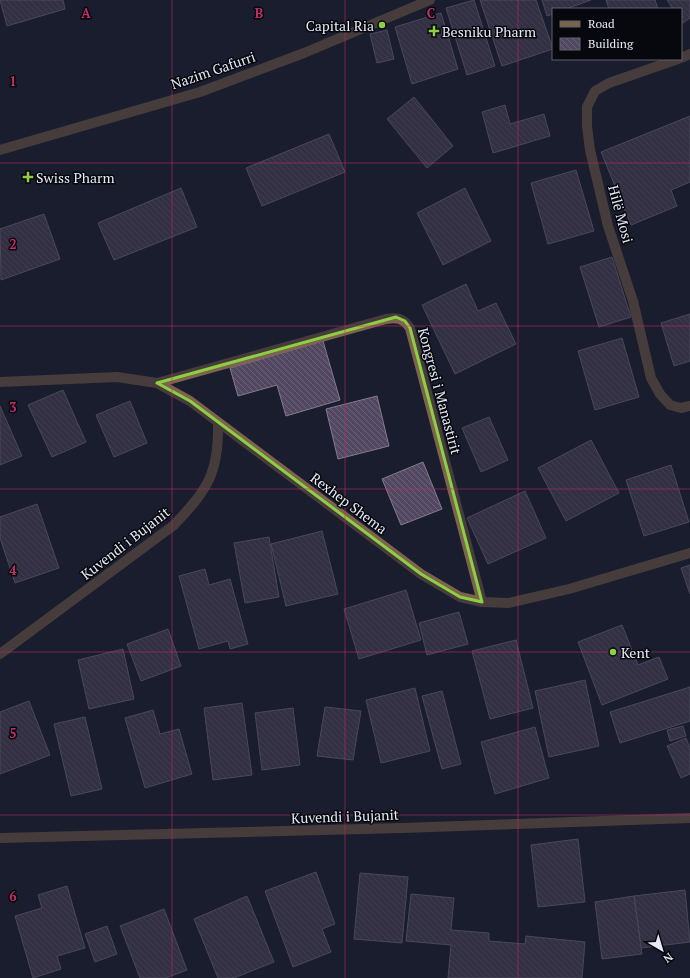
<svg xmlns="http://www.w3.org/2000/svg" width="690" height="978" viewBox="0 0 690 978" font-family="'PT Serif',serif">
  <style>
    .building { fill: url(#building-back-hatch); stroke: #837b8e }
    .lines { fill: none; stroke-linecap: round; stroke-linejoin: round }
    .minor { stroke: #7c634d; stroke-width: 10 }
    .tertiary { stroke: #7c634d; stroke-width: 10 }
    .marked { fill: none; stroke: #8dce43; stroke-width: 3; stroke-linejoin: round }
    .grid { fill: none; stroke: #c62d6a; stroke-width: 1; stroke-opacity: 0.55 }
    .poi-dot { fill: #8dce43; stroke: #07080e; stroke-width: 1.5 }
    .labels { text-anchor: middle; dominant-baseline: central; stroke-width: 3; stroke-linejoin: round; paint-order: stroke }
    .poi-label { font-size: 14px; fill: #e7eaf5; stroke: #07080e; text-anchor: start }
    .street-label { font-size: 14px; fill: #e7eaf5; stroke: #07080e }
    .grid-label { font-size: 13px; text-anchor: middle; font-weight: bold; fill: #c62d6a; stroke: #07080e; stroke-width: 3; stroke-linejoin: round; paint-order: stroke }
  </style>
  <defs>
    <pattern id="building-back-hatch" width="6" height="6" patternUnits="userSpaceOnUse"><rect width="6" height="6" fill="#534861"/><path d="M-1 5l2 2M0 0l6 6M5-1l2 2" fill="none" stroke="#6c6378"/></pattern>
  </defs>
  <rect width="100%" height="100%" fill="#1a1d2d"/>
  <g class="building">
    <polygon points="0,0 63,0 65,9 7,26"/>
    <polygon points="474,0 495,66 467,75 446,8"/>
    <polygon points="480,0 536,0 553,49 502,66"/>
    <polygon points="542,0 591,0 566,9 553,9 553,14 547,16"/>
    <polygon points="606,0 655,0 658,9 609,9"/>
    <polygon points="667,0 690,0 690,18 683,23 681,20 681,9 673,9"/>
    <polygon points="441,13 458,69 412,84 395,27"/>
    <polygon points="387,30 394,59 377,63 370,34"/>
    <polygon points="414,97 453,146 427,168 387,119"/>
    <polygon points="505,105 510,124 544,114 550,136 493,153 482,112"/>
    <polygon points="690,116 690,182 671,190 677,206 631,225 601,152"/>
    <polygon points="329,134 345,172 262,206 246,168"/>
    <polygon points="576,170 594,231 548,244 531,183"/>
    <polygon points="181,188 197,227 114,260 98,223"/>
    <polygon points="465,188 491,241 443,265 417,213"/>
    <polygon points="44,214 60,259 1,280 0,229"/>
    <polygon points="612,257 631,317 599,327 580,267"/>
    <polygon points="466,284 478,311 496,303 516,344 455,374 422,305"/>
    <polygon points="690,314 690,361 674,366 661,323"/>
    <polygon points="622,338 639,397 595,410 578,351"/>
    <polygon points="323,341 340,400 286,416 277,385 238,396 230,368"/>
    <polygon points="63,390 86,442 52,457 28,405"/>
    <polygon points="377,396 389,446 338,459 326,409"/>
    <polygon points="130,401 147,443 114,457 96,415"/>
    <polygon points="0,406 22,456 0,465"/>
    <polygon points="489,417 508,460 481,472 462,428"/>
    <polygon points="591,440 619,493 566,521 538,468"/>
    <polygon points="423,462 442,509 401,525 382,479"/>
    <polygon points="671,465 689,522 644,536 626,480"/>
    <polygon points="525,491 546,538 488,564 467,518"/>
    <polygon points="37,504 59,568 15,583 0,538 0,517"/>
    <polygon points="322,531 338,594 286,606 271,544"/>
    <polygon points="269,537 279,597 245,603 234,543"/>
    <polygon points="690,565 690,594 681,568"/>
    <polygon points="205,569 209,585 230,579 248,644 230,649 228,641 199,649 179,576"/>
    <polygon points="406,590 421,640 359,659 344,609"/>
    <polygon points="459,612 468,644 427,655 419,623"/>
    <polygon points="622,625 638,665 659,657 668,679 602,705 578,642"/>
    <polygon points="168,629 181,666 141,681 127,644"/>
    <polygon points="516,640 533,708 490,719 472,651"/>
    <polygon points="123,649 134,699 89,709 78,660"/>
    <polygon points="585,680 599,746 549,757 535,691"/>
    <polygon points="690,687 690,721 620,743 610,712"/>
    <polygon points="415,688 430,751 381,763 366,700"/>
    <polygon points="442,691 461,764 442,769 422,696"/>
    <polygon points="29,701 50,755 0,774 0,712"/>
    <polygon points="242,703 252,775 213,780 204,708"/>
    <polygon points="325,707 361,711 353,760 317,756"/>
    <polygon points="293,708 300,765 262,770 255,713"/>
    <polygon points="153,710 160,734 179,729 192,774 145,788 125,718"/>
    <polygon points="85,717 102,789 71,796 54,724"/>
    <polygon points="683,726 686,736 670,741 667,730"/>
    <polygon points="535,727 549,778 495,794 481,742"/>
    <polygon points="686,738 690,748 690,774 681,778 667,746"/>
    <polygon points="578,839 585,902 538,907 531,845"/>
    <polygon points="316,872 335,924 322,929 331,952 293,967 265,891"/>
    <polygon points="360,873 408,877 402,943 354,939"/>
    <polygon points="67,886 85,948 57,956 61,969 33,978 15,916 42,908 38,895"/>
    <polygon points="685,890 690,942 641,948 634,896"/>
    <polygon points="411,894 454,898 451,930 489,933 489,941 525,944 526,936 585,942 582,978 448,978 451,945 406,941"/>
    <polygon points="247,896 274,962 234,978 218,978 194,919"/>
    <polygon points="634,896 642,954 602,959 595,902"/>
    <polygon points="164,909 187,970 166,978 140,978 120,926"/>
    <polygon points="107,926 117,954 95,962 85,934"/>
  </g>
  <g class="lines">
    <g class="minor">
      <polyline points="681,58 690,54"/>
      <polyline points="678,59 609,83 595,91 587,107 587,126 590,150 608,226 633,301 651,378 660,394 670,405 681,408 690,406"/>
      <polyline points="0,382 117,377 157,383 190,401 421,574 460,597 482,602 509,603 569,589 690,553"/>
      <path d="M 157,383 L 386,319 C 397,317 403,318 410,328 L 482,602"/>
      <path d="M 0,654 L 174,525 C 208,489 219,473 218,423"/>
      <polyline points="0,838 402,828 690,818"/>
    </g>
    <polyline class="tertiary" points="0,150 200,92 304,53 430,0"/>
  </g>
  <path d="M0 0H690V978H0ZM 396,317 L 405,321 L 410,328 L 482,602 L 460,597 L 421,574 L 190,401 L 157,383 Z" fill="#1a1d2d" fill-opacity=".55" fill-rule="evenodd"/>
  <path class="marked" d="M 396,317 L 405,321 L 410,328 L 482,602 L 460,597 L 421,574 L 190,401 L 157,383 Z"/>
  <path class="grid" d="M 172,0 L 172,978M 345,0 L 345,978M 518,0 L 518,978M 0,163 L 690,163M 0,326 L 690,326M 0,489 L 690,489M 0,652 L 690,652M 0,815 L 690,815"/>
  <g class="poi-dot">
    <circle cx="382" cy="25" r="4"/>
    <path d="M432 25h4v4h4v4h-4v4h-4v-4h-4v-4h4z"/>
    <path d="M26 171h4v4h4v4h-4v4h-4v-4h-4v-4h4z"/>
    <circle cx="613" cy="652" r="4"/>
  </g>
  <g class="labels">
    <g class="poi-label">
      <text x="374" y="25" text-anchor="end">Capital Ria</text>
      <text x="442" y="31">Besniku Pharm</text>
      <text x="36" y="177">Swiss Pharm</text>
      <text x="621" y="652">Kent</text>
    </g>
    <g class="street-label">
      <text transform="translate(213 70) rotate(-19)">Nazim Gafurri</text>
      <text transform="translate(621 214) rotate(75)">Hilë Mosi</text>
      <text transform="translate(440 391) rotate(75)">Kongresi i Manastirit</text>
      <text transform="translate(349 503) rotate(37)">Rexhep Shema</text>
      <text transform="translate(125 543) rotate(-38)">Kuvendi i Bujanit</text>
      <text transform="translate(345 816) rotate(-2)">Kuvendi i Bujanit</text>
    </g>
  </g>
  <g class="grid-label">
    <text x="86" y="18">A</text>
    <text x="259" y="18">B</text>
    <text x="431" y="18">C</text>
    <text x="13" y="86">1</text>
    <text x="13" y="249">2</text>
    <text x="13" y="412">3</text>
    <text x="13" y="575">4</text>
    <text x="13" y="738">5</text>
    <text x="13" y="901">6</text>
  </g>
  <rect x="552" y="8" width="130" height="52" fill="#07080e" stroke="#61626a"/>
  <rect x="560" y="21" width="20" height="6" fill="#7c634d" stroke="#61626a"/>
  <text x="588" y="28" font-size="12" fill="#e7eaf5">Road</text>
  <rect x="560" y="38" width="20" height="12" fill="url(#building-back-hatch)" stroke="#61626a"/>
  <text x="588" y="48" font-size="12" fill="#e7eaf5">Building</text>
  <g transform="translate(662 950) rotate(142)" stroke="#07080e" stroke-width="3" paint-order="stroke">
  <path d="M0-3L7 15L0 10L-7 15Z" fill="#e7eaf5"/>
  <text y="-6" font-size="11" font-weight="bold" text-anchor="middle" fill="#e7eaf5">N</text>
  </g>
</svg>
